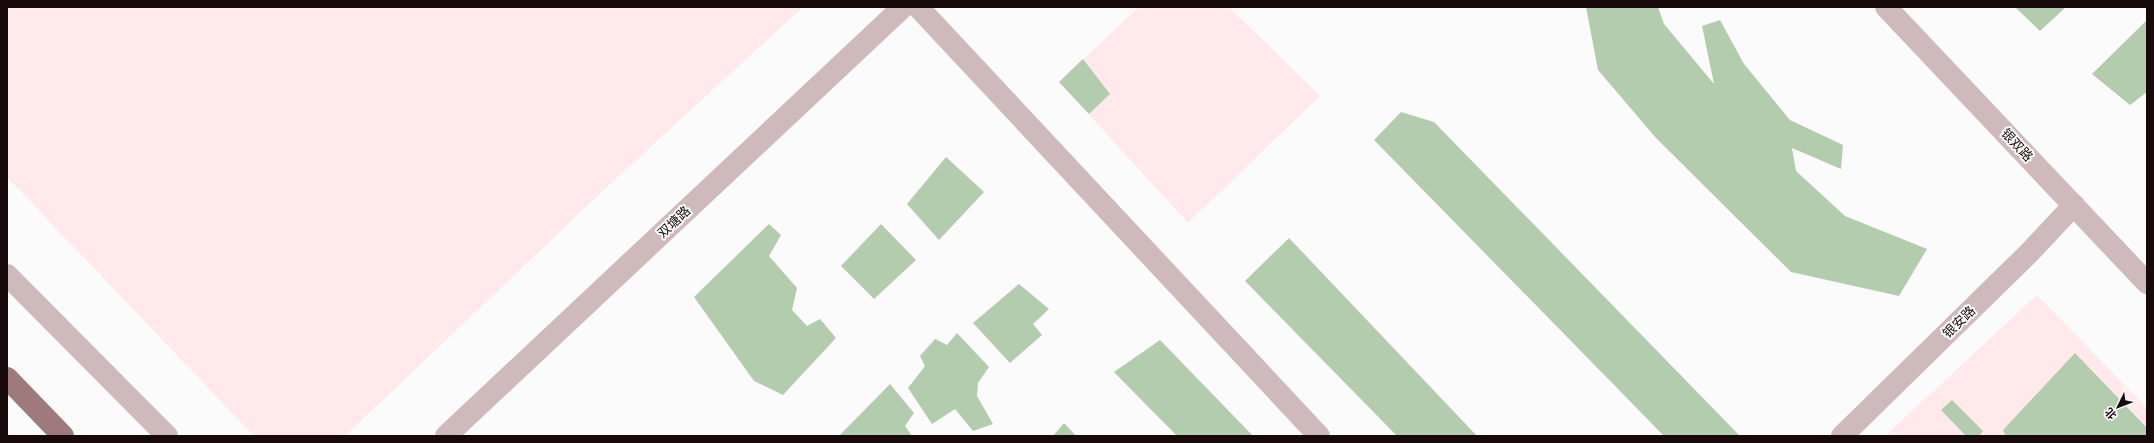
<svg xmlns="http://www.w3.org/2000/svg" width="2154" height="443" viewBox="0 0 2154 443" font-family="'DejaVu Sans','Noto Sans SC',sans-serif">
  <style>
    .built { fill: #ffe9ea }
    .building { fill: #b4ccae }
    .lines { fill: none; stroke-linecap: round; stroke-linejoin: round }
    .minor { stroke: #cebabb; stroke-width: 22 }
    .tertiary { stroke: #cebabb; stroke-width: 22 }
    .trunk { stroke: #9e7a7c; stroke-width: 22 }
    .labels { text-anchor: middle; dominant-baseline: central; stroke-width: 4; stroke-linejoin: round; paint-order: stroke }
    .street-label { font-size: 13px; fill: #180a0b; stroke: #fbfbfb }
  </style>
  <rect width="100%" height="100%" fill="#fbfbfb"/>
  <g class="built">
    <polygon points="7,7 803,7 608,186 345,436 254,436 7,177"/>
    <polygon points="1139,7 1229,7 1320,96 1188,223 1059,82"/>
    <polygon points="2037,295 2147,408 2147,436 1885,436"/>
  </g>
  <g class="building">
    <polygon points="1586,7 1658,7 1664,24 1714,84 1702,26 1720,20 1744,64 1790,120 1843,145 1841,169 1792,148 1796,171 1845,216 1927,249 1899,296 1791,272 1656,138 1598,70"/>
    <polygon points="2015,7 2066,7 2040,31"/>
    <polygon points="2147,20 2147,92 2130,105 2092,74"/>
    <polygon points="1083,59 1110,94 1089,114 1059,82"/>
    <polygon points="1401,112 1434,122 1739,435 1664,436 1374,140"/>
    <polygon points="946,157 984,192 939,240 907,204"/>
    <polygon points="769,224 781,235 769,256 797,288 792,310 807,326 820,319 836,338 783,395 754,381 694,297"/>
    <polygon points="881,224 916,260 874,299 841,266"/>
    <polygon points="1289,238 1477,436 1397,436 1245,281"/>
    <polygon points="1019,284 1049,309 1033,324 1042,335 1010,363 973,323"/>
    <polygon points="957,333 989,367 978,383 977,396 993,424 973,431 955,409 932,424 908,388 925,366 920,356 935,339 947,345"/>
    <polygon points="1160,340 1253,436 1177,436 1114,372"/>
    <polygon points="2075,353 2147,428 2147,436 2006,436 2003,430"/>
    <polygon points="890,384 914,413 905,426 912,436 839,436"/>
    <polygon points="1952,400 1983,431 1979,436 1966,436 1941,410"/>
    <polygon points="1064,423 1076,436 1053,436"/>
  </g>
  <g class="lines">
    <g class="minor">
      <polyline points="918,7 1319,436"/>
      <polyline points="1842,436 2029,253 2074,205"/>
    </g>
    <g class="tertiary">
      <polyline points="1886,7 2147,283"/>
      <polyline points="7,275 167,436"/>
      <polyline points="446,436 903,7"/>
    </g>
    <polyline class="trunk" points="7,378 63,436"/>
  </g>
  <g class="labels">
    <g class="street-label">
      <text transform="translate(2017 145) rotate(47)">银双路</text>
      <text transform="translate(674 222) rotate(-43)">双塘路</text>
      <text transform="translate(1959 322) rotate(-44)">银安路</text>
    </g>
  </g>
  <rect width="2154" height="443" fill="none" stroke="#180a0b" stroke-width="16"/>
  <g transform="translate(2118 407) rotate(227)" stroke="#fbfbfb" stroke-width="3" paint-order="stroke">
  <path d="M0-3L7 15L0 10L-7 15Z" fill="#180a0b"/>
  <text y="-6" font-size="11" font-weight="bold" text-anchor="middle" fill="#180a0b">北</text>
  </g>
</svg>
